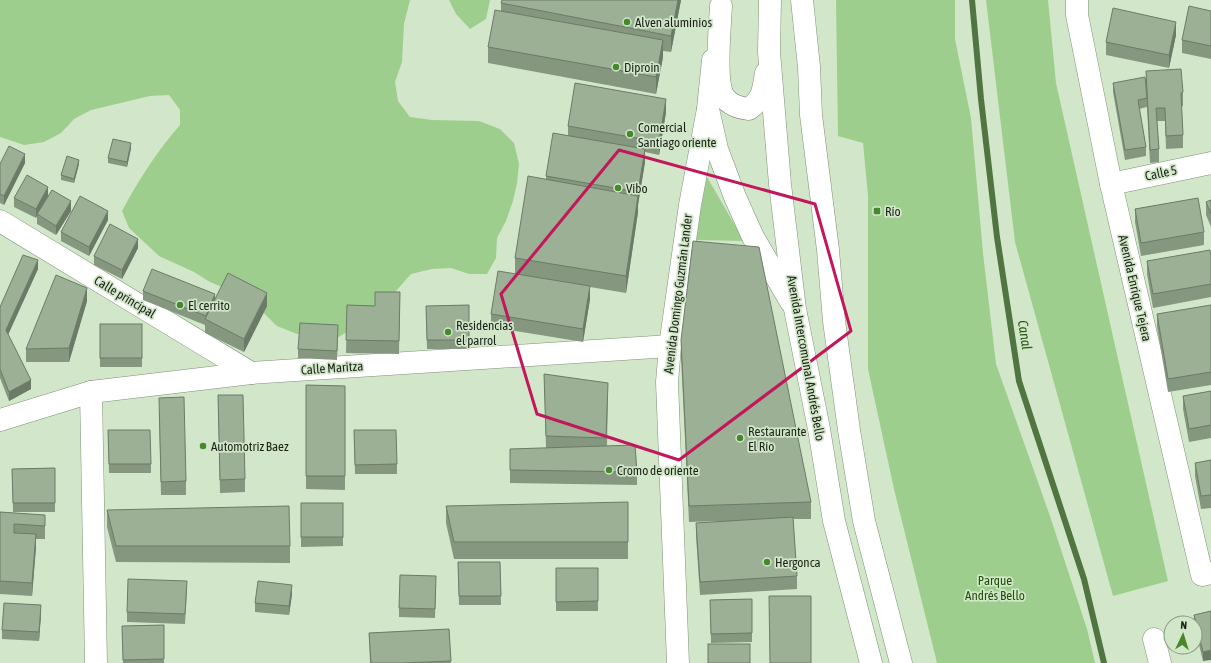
<svg xmlns="http://www.w3.org/2000/svg" width="1211" height="663" viewBox="0 0 1211 663" font-family="'Asap Condensed',sans-serif">
  <style>
    .green { fill: #9ece8d }
    .lines { fill: none; stroke-linecap: round; stroke-linejoin: round }
    .stream { stroke: #507541; stroke-width: 6 }
    .minor-casing { stroke: #7d9176; stroke-width: 23 }
    .major-casing { stroke: #7d9176; stroke-width: 23 }
    .minor { stroke: #fff; stroke-width: 22 }
    .major { stroke: #fff; stroke-width: 22 }
    .wall { fill: #85977f }
    .shaded-wall { fill: #6c7b68 }
    .building { fill: #9bb094; stroke: #6c7b68 }
    .marked { fill: none; stroke: #c2185b; stroke-width: 3; stroke-linejoin: round }
    .poi-dot { fill: #46882b; stroke: #d2e7ca; stroke-width: 1.5 }
    .labels { text-anchor: middle; dominant-baseline: central; stroke-width: 3.5; stroke-linejoin: round; paint-order: stroke }
    .poi-label { font-size: 13px; fill: #1b2318; stroke: #d2e7ca; text-anchor: start }
    .street-label { font-size: 13px; fill: #1b2318; stroke: #d2e7ca }
    .park-label { font-size: 13px; fill: #205106; stroke: #d2e7ca }
    .water-label { font-size: 14px; font-style: italic; fill: #26570f; stroke: #d2e7ca }
  </style>
  <rect width="100%" height="100%" fill="#d2e7ca"/>
  <g class="green">
    <path d="M 0,0 L 410,0 L 404,24 L 402,62 L 395,82 L 398,101 L 410,117 L 432,120 L 479,121 L 500,129 L 514,143 L 519,164 L 517,183 L 513,201 L 506,221 L 497,238 L 496,258 L 487,274 L 469,274 L 451,268 L 432,269 L 411,274 L 396,291 L 386,308 L 337,338 L 297,334 L 277,326 L 248,298 L 210,282 L 194,272 L 159,256 L 129,228 L 122,211 C 138,181 157,151 180,125 L 180,110 L 169,95 L 150,96 L 91,110 L 74,119 L 61,133 L 44,142 L 24,145 L 0,137 Z"/>
    <polygon points="449,0 490,0 486,19 470,29 456,14"/>
    <polygon points="836,0 955,0 955,39 971,118 983,253 996,364 1050,516 1087,629 1095,663 937,663 894,489 868,369 868,196 863,143 838,136"/>
    <polygon points="986,0 1048,0 1056,83 1168,581 1113,596 1015,242"/>
    <polygon points="707,177 744,241 695,240"/>
  </g>
  <g class="lines">
    <polyline class="stream" points="972,0 981,99 997,237 1019,381 1084,579 1104,663"/>
    <defs>
      <g id="minor">
        <polyline points="1077,0 1077,15 1111,184 1202,575 1211,573"/>
        <polyline points="1111,184 1211,163"/>
        <polyline points="0,221 251,373"/>
        <polyline points="91,392 96,663"/>
        <polyline points="0,420 91,392 251,373 670,346"/>
        <polyline points="1154,639 1160,663"/>
        <polyline points="678,663 667,382 670,346 690,205 708,109 713,60"/>
      </g>
      <g id="major">
        <polyline points="770,0 769,52 780,184 795,309 819,429 834,521 871,663"/>
        <polyline points="802,0 809,67 811,115 828,250 834,321 849,430 864,521 901,663"/>
        <path d="M 721,6 C 720,26 714,85 725,98 C 731,106 740,108 749,109 C 764,98 763,89 766,73"/>
        <polyline points="708,109 717,149 735,197 753,237 791,302"/>
      </g>
    </defs>
    <use href="#minor" class="minor-casing"/>
    <use href="#major" class="major-casing"/>
    <use href="#minor" class="minor"/>
    <use href="#major" class="major"/>
  </g>
  <g class="wall">
    <polygon points="681,0 671,52 663,51 663,57 656,94 488,63 488,47 501,11 501,3"/>
    <polygon points="1211,11 1211,59 1182,53 1182,40"/>
    <polygon points="1176,35 1169,68 1106,55 1106,42"/>
    <polygon points="1146,71 1183,92 1183,106 1181,106 1183,135 1183,148 1166,149 1165,121 1157,121 1159,149 1159,162 1150,163 1147,107 1139,109 1146,147 1146,156 1125,160 1113,92 1113,83 1146,87"/>
    <polygon points="666,112 659,155 645,152 645,162 638,205 638,212 626,293 590,287 590,299 583,342 491,327 491,314 515,274 515,258 546,179 546,176 568,136 568,126"/>
    <polygon points="131,148 127,167 108,163 108,158"/>
    <polygon points="25,163 4,205 0,203 0,164"/>
    <polygon points="79,164 74,183 61,180 61,175"/>
    <polygon points="48,196 42,206 71,211 56,235 37,224 37,215 36,218 14,207 14,198"/>
    <polygon points="1211,200 1211,227 1206,215 1206,202"/>
    <polygon points="1135,209 1204,232 1204,245 1141,256 1135,222"/>
    <polygon points="108,220 89,256 61,241 61,232"/>
    <polygon points="138,248 122,279 94,265 94,256"/>
    <polygon points="1211,256 1211,297 1153,308 1147,274 1147,261"/>
    <polygon points="38,269 8,335 31,389 9,401 0,378 0,307"/>
    <polygon points="143,291 215,300 267,306 244,352 205,333 205,325 143,300"/>
    <polygon points="400,292 399,354 346,353 347,305 375,306"/>
    <polygon points="87,301 69,362 26,362 26,349"/>
    <polygon points="469,305 469,349 427,349 426,306"/>
    <polygon points="1211,305 1211,385 1168,392 1157,327 1157,314"/>
    <rect x="100" y="324" width="42" height="43"/>
    <polygon points="338,334 337,360 298,358 298,349"/>
    <polygon points="681,340 811,502 811,519 793,519 797,576 797,589 700,595 696,536 696,523 725,521 689,522 681,356"/>
    <polygon points="544,374 608,396 607,446 637,472 637,485 510,483 510,470 546,448"/>
    <polygon points="306,385 345,386 345,490 306,489"/>
    <polygon points="1211,391 1211,438 1189,442 1183,409 1183,396"/>
    <polygon points="218,395 245,479 245,492 220,493"/>
    <polygon points="159,411 186,481 186,495 161,495"/>
    <polygon points="108,430 151,464 151,473 109,473"/>
    <polygon points="354,430 397,464 397,474 355,474"/>
    <polygon points="1211,460 1211,508 1201,509 1195,476 1195,463"/>
    <polygon points="55,468 55,512 13,512 12,469"/>
    <polygon points="301,503 343,537 343,546 301,547"/>
    <polygon points="446,506 628,542 628,559 454,559 446,523"/>
    <polygon points="107,510 290,546 290,563 116,562 107,527"/>
    <polygon points="0,512 45,515 45,539 36,539 36,547 32,596 0,594"/>
    <polygon points="458,562 500,562 501,605 459,605"/>
    <rect x="556" y="568" width="42" height="43"/>
    <polygon points="436,585 435,618 399,617 399,608"/>
    <polygon points="187,590 185,624 127,622 127,612"/>
    <polygon points="292,594 289,615 255,612 255,603"/>
    <polygon points="752,599 752,642 711,643 710,600"/>
    <polygon points="1211,611 1203,661 1195,628 1195,623 1194,623 1194,615"/>
    <polygon points="41,614 39,641 2,639 2,630"/>
    <polygon points="164,625 164,663 123,663 122,626"/>
    <polygon points="449,629 451,663 370,663 369,633"/>
  </g>
  <g class="shaded-wall">
    <polygon points="678,0 681,0 671,52 671,36"/>
    <polygon points="1176,22 1176,35 1169,68 1169,55"/>
    <polygon points="663,40 663,57 656,94 656,77"/>
    <polygon points="666,99 666,112 659,155 659,142"/>
    <polygon points="131,143 131,148 127,167 127,162"/>
    <polygon points="645,149 645,162 638,205 638,192"/>
    <polygon points="25,154 25,163 4,205 4,196"/>
    <polygon points="79,160 79,164 74,183 74,179"/>
    <polygon points="48,187 48,196 36,218 36,209"/>
    <polygon points="638,196 638,212 626,293 626,276"/>
    <polygon points="71,201 71,211 56,235 56,226"/>
    <polygon points="108,211 108,220 89,256 89,247"/>
    <polygon points="138,239 138,248 122,279 122,270"/>
    <polygon points="38,260 38,269 6,339 6,330"/>
    <polygon points="590,286 590,299 583,342 583,329"/>
    <polygon points="87,288 87,301 69,362 69,348"/>
    <polygon points="267,293 267,306 244,352 244,339"/>
    <polygon points="215,294 215,303 206,320 206,316"/>
    <polygon points="31,380 31,389 9,401 9,392"/>
    <polygon points="36,534 36,547 32,596 32,583"/>
    <polygon points="292,585 292,594 289,615 289,606"/>
    <polygon points="41,605 41,614 39,641 39,632"/>
    <polygon points="1211,650 1211,660 1203,661 1203,652"/>
  </g>
  <g class="building">
    <polygon points="502,0 678,0 671,36 501,3"/>
    <polygon points="1189,6 1211,11 1211,46 1182,40"/>
    <polygon points="1113,8 1176,22 1169,55 1106,42"/>
    <polygon points="495,10 663,40 656,77 488,47"/>
    <polygon points="1181,69 1183,92 1181,93 1183,135 1166,136 1165,108 1156,108 1159,149 1150,150 1146,71"/>
    <polygon points="1145,77 1147,98 1138,100 1146,147 1125,150 1113,83"/>
    <polygon points="575,83 666,99 659,142 568,126"/>
    <polygon points="553,133 645,149 638,192 546,176"/>
    <polygon points="113,139 131,143 127,162 108,158"/>
    <polygon points="9,146 25,154 4,196 0,194 0,164"/>
    <polygon points="67,156 79,160 74,179 61,175"/>
    <polygon points="27,175 48,187 36,209 14,198"/>
    <polygon points="528,176 638,196 626,276 515,258"/>
    <polygon points="52,190 71,201 56,226 37,214"/>
    <polygon points="80,196 108,211 89,247 61,232"/>
    <polygon points="1198,198 1204,232 1141,243 1135,209"/>
    <polygon points="1211,200 1211,214 1206,202"/>
    <polygon points="110,224 138,239 122,270 94,256"/>
    <polygon points="693,241 759,247 811,502 689,506 681,340"/>
    <polygon points="1210,250 1211,256 1211,284 1153,294 1147,261"/>
    <polygon points="23,255 38,260 6,330 31,380 9,392 0,369 0,307"/>
    <polygon points="152,269 215,294 206,316 143,291"/>
    <polygon points="498,271 590,286 583,329 491,314"/>
    <polygon points="228,273 267,293 244,339 205,319"/>
    <polygon points="56,275 87,288 69,348 26,349"/>
    <polygon points="375,292 400,292 399,341 346,340 347,305 375,306"/>
    <polygon points="469,305 469,340 427,340 426,306"/>
    <polygon points="1211,305 1211,372 1168,379 1157,314"/>
    <polygon points="300,323 338,325 337,351 298,349"/>
    <rect x="100" y="324" width="42" height="34"/>
    <polygon points="544,374 608,383 606,438 546,436"/>
    <polygon points="306,385 345,386 345,476 306,476"/>
    <polygon points="1211,391 1211,425 1189,429 1183,396"/>
    <polygon points="218,395 243,395 245,479 220,480"/>
    <polygon points="184,397 186,481 161,482 159,398"/>
    <polygon points="108,430 150,430 151,464 109,464"/>
    <polygon points="354,430 396,430 397,464 355,465"/>
    <polygon points="635,445 637,472 510,470 510,449"/>
    <polygon points="1211,460 1211,495 1201,496 1195,463"/>
    <polygon points="55,468 55,503 13,503 12,469"/>
    <polygon points="628,502 628,542 454,542 446,506"/>
    <rect x="301" y="503" width="42" height="34"/>
    <polygon points="289,506 290,546 116,546 107,510"/>
    <polygon points="0,512 45,515 45,526 14,524 14,533 36,534 32,583 0,581"/>
    <polygon points="793,517 797,576 700,582 696,523"/>
    <polygon points="458,562 500,562 501,596 459,596"/>
    <polygon points="556,568 598,568 598,601 556,602"/>
    <polygon points="400,575 436,576 435,609 399,608"/>
    <polygon points="128,579 187,581 185,614 127,612"/>
    <polygon points="258,581 292,585 289,606 255,603"/>
    <polygon points="769,596 811,596 811,663 770,663"/>
    <polygon points="752,599 752,633 711,634 710,600"/>
    <polygon points="4,603 41,605 39,632 2,630"/>
    <polygon points="1211,611 1211,650 1203,652 1194,615"/>
    <polygon points="164,625 164,659 123,660 122,626"/>
    <polygon points="449,629 451,661 403,663 371,663 369,633"/>
    <rect x="708" y="644" width="42" height="19"/>
  </g>
  <path class="marked" d="M 619,150 L 815,204 L 851,331 L 679,460 L 537,414 L 501,294 Z"/>
  <g class="poi-dot">
    <circle cx="627" cy="22" r="4"/>
    <circle cx="616" cy="67" r="4"/>
    <circle cx="630" cy="134" r="4"/>
    <circle cx="618" cy="188" r="4"/>
    <rect x="873" y="207" width="8" height="8" rx="2"/>
    <circle cx="180" cy="305" r="4"/>
    <circle cx="448" cy="332" r="4"/>
    <circle cx="740" cy="438" r="4"/>
    <circle cx="203" cy="446" r="4"/>
    <circle cx="609" cy="470" r="4"/>
    <circle cx="767" cy="562" r="4"/>
  </g>
  <g class="labels">
    <g class="poi-label">
      <text x="635" y="22">Alven aluminios</text>
      <text x="624" y="67">Diproin</text>
      <text x="638" y="127">Comercial<tspan x="638" dy="15">Santiago oriente</tspan></text>
      <text x="626" y="188">Vibo</text>
      <text x="885" y="211">Río</text>
      <text x="188" y="305">El cerrito</text>
      <text x="456" y="325">Residencias<tspan x="456" dy="15">el parrol</tspan></text>
      <text x="748" y="431">Restaurante<tspan x="748" dy="15">El Río</tspan></text>
      <text x="211" y="446">Automotriz Baez</text>
      <text x="617" y="470">Cromo de oriente</text>
      <text x="775" y="562">Hergonca</text>
    </g>
    <g class="street-label">
      <text transform="translate(1161 173) rotate(-12)">Calle 5</text>
      <text transform="translate(1135 288) rotate(77)">Avenida Enrique Tejera</text>
      <text transform="translate(678 294) rotate(-83)">Avenida Domingo Guzmán Lander</text>
      <text transform="translate(125 297) rotate(31)">Calle principal</text>
      <text transform="translate(806 358) rotate(80)">Avenida Intercomunal Andrés Bello</text>
      <text transform="translate(332 368) rotate(-4)">Calle Maritza</text>
    </g>
    <g class="park-label">
      <text x="995" y="580">Parque<tspan x="995" dy="15">Andrés Bello</tspan></text>
    </g>
    <g class="water-label">
      <text transform="translate(1025 335) rotate(81)">Canal</text>
    </g>
  </g>
  <g transform="translate(1183 635) rotate(4)"><circle r="19" fill="#d2e7ca" stroke="#899983"/>
  <path d="M0-3L7 15L0 10L-7 15Z" fill="#46882b"/>
  <text y="-6" font-size="11" font-weight="bold" text-anchor="middle" fill="#1b2318">N</text>
  </g>
</svg>
